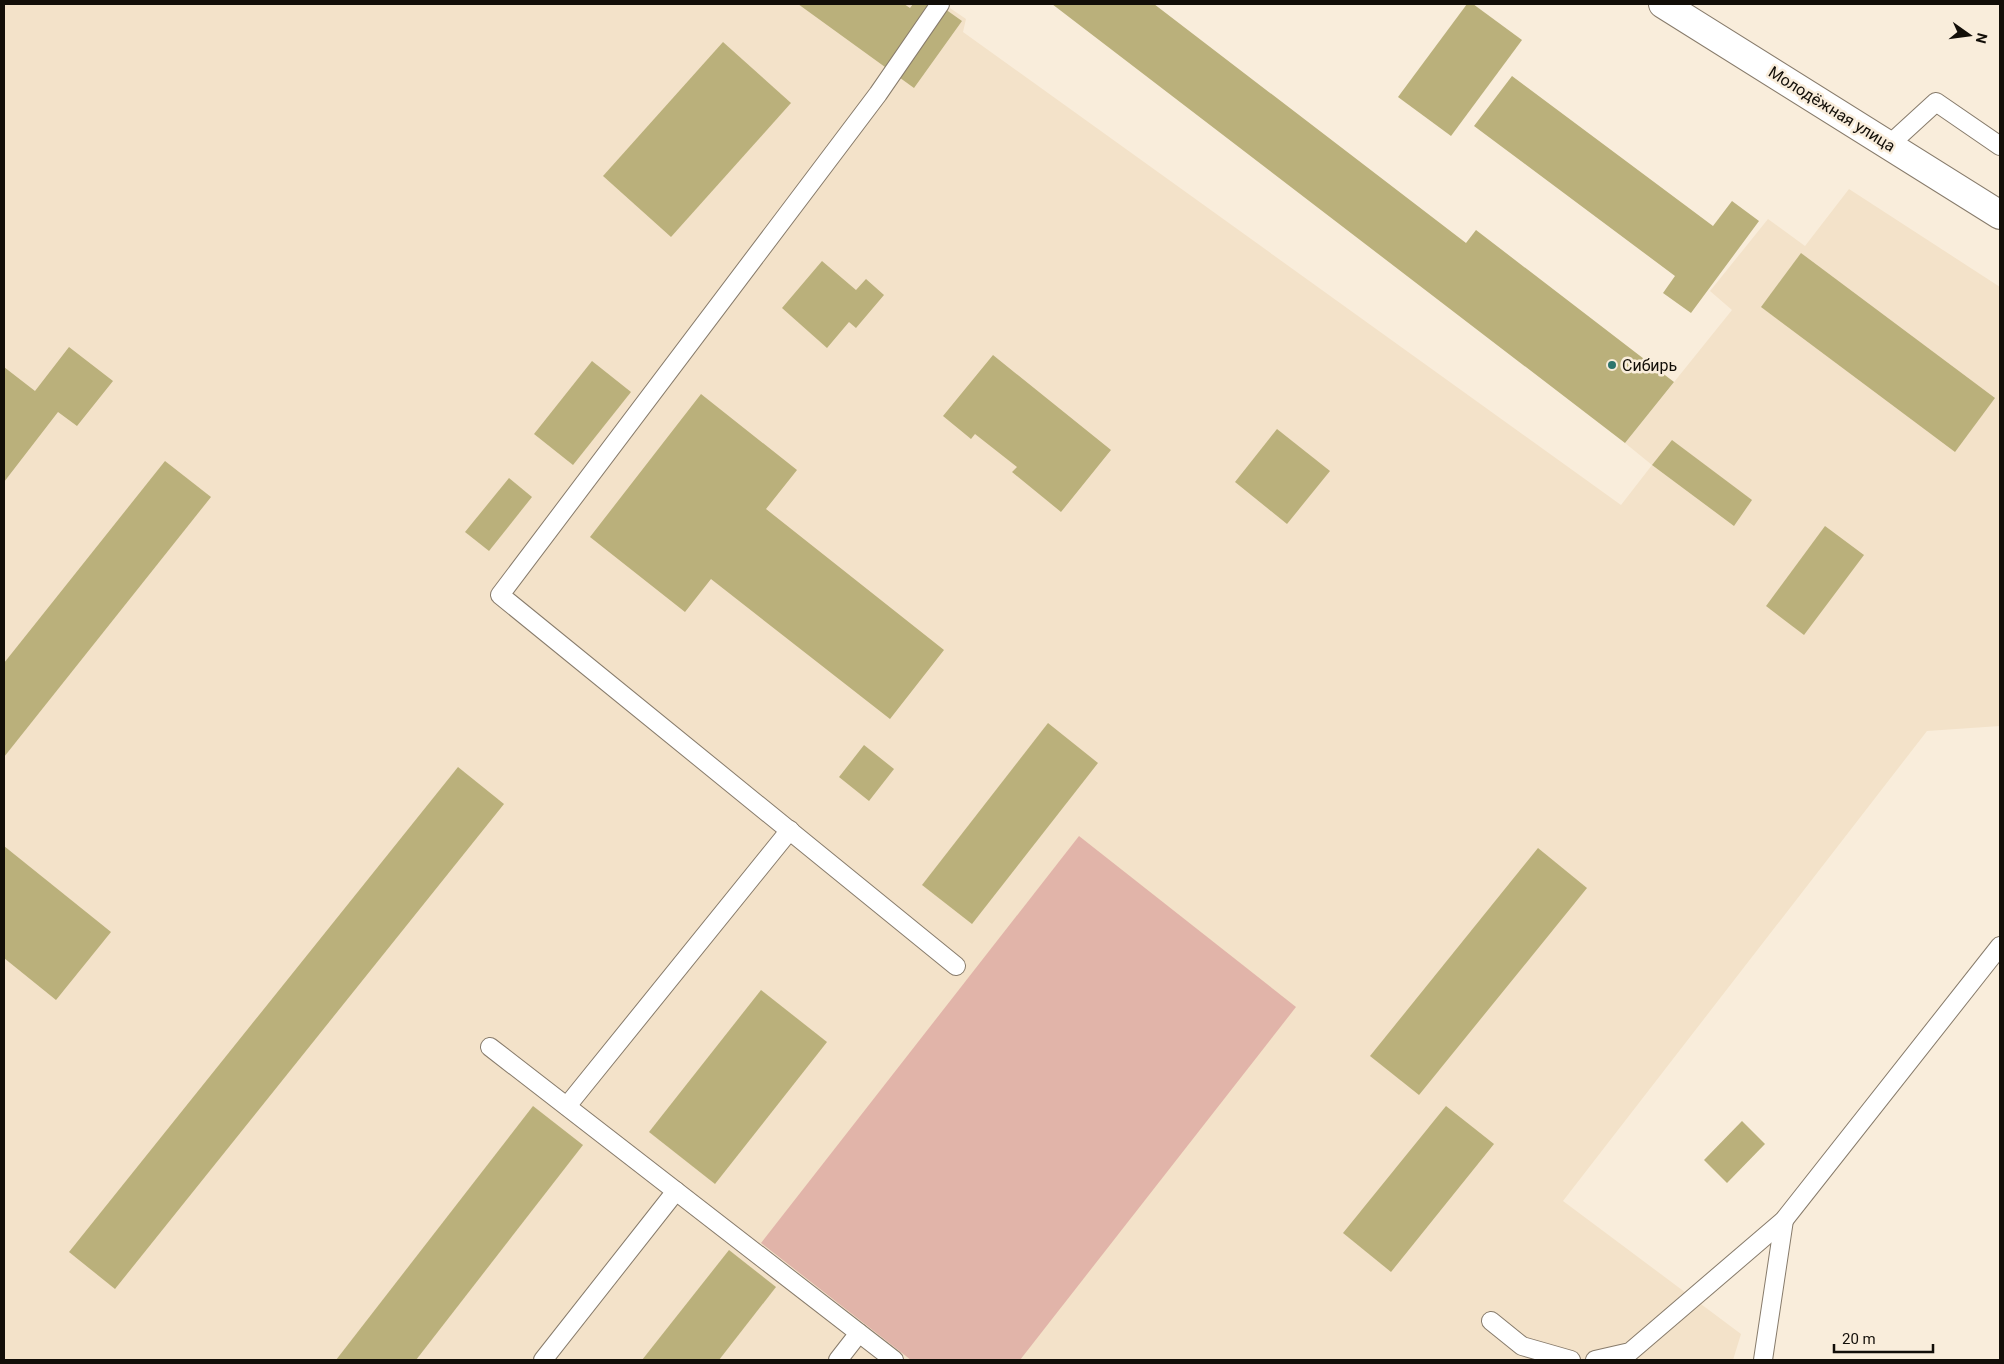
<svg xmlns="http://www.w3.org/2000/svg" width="2004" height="1364" viewBox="0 0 2004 1364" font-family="Roboto,sans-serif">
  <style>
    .built { fill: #f3e2c9 }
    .green { fill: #e1b4a9 }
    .building { fill: #bab07b }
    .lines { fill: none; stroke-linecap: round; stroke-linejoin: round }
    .service-casing { stroke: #877b6b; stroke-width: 20 }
    .minor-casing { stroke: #877b6b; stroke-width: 30 }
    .service { stroke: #fff; stroke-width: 18 }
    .minor { stroke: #fff; stroke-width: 28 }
    .poi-dot { fill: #2d756d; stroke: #f9eddb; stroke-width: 2 }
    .labels { text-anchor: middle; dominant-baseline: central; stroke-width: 5; stroke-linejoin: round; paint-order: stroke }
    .street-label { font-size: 16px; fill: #120e08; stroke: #f9eddb }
    .poi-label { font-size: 16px; fill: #120e08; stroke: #f9eddb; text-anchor: start }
  </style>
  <rect width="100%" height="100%" fill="#f9eddb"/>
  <polygon class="built" points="4,4 944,4 966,19 963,32 1621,505 1652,465 1625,443 1732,310 1710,291 1768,219 1805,246 1849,189 2000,287 2000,726 1927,731 1563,1201 1741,1334 1733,1360 4,1360"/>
  <polygon class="green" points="1079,836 1296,1007 1020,1360 911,1360 761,1243"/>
  <g class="building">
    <polygon points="798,4 904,4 910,8 913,4 938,4 962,21 914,88"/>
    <polygon points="1052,4 1154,4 1466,243 1476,230 1674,382 1625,443"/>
    <polygon points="1467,4 1473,4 1522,40 1451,136 1398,97"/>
    <polygon points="723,42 791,103 671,237 603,176"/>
    <polygon points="1512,76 1713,226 1732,201 1759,221 1691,313 1663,293 1675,276 1474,126"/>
    <polygon points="1801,253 1995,398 1955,452 1761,307"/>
    <polygon points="822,261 856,290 866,279 884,295 856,328 849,322 827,348 782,308"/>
    <polygon points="69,347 113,381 77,426 58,412 4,482 4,367 35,391"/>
    <polygon points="993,355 1111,450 1061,512 1012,472 1017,467 975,434 971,439 943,416"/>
    <polygon points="592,361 631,392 573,465 534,434"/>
    <polygon points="701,394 797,470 766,509 944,650 890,719 711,579 685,612 590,537"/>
    <polygon points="1277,429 1330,471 1287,524 1235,482"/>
    <polygon points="1672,440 1752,500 1734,526 1652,465"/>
    <polygon points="165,461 211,497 4,757 4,663"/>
    <polygon points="509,478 532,497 489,551 465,532"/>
    <polygon points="1825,526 1864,555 1804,635 1766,606"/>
    <polygon points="1048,723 1098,763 972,924 922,885"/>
    <polygon points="864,745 894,769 869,801 839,777"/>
    <polygon points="458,767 504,804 115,1289 69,1252"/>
    <polygon points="4,846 111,932 56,1000 4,958"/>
    <polygon points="1538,848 1587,888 1419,1095 1370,1056"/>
    <polygon points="761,990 827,1042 715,1184 649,1132"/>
    <polygon points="533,1106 583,1145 416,1360 336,1360"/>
    <polygon points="1446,1106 1494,1144 1391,1272 1343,1233"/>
    <polygon points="1742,1121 1765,1144 1727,1183 1704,1160"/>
    <polygon points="729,1250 776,1287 719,1360 642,1360"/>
  </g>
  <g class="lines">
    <defs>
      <g id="service">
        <polyline points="940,4 878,94 500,595 956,966"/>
        <polyline points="1889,145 1936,102 2000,146"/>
        <polyline points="490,1047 894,1360"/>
        <polyline points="567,1106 790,830"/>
        <polyline points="1491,1321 1522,1346 1571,1360"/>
        <polyline points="543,1360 676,1191"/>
        <polyline points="838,1360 859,1333"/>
        <polyline points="1595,1360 1630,1352 1784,1220 2000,946"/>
        <polyline points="1763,1360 1784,1220"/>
      </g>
      <polyline id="minor" points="1663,4 2000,215"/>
    </defs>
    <use href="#service" class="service-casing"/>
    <use href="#minor" class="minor-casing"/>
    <use href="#service" class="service"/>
    <use href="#minor" class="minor"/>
  </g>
  <circle class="poi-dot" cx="1612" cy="365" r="5"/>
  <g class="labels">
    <g class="street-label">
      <text transform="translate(1832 109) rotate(32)">Молодёжная улица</text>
    </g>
    <g class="poi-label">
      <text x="1622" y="365">Сибирь</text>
    </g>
  </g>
  <rect width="2004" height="1364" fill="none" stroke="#120e08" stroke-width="10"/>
  <g transform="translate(1969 35) rotate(104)" stroke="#f9eddb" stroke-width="4" paint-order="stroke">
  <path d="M0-4L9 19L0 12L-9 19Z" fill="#120e08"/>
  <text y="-8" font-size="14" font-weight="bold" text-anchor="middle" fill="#120e08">N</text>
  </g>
  <path d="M1834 1344v8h99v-8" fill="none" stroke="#120e08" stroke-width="2.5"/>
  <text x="1842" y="1344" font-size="15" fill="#120e08" stroke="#f9eddb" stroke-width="4" paint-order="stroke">20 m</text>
</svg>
